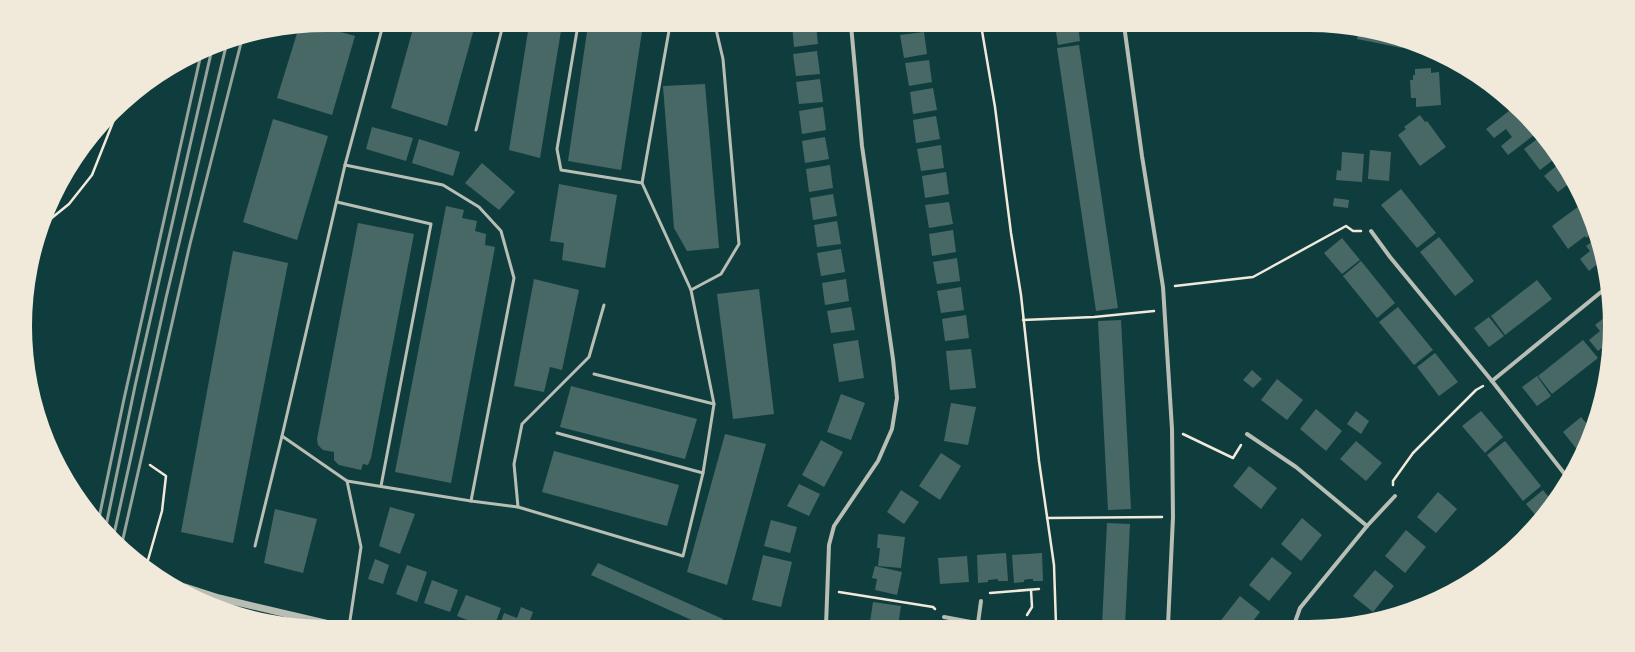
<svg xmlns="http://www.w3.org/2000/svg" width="1635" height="652" viewBox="0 0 1635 652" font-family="'Roboto Condensed',sans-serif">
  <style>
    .building { fill: #486865 }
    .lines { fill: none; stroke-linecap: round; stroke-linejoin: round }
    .path { stroke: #f1e9da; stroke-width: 2.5 }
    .service { stroke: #b8beb3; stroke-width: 3 }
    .minor { stroke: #b8beb3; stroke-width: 4 }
    .tertiary { stroke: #b8beb3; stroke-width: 7 }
    .rail { stroke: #97a49c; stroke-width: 3 }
  </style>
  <rect width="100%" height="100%" fill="#0f3d3e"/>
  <g class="building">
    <polygon points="414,25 475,25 447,126 391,108"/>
    <polygon points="529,25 562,25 540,158 509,150"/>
    <polygon points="588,25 643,25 621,170 568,161"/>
    <polygon points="792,25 816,25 818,44 794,47"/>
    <polygon points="899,25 913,25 914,26 900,28"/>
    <polygon points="1055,25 1078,25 1080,41 1058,45"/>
    <polygon points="319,26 355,36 332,115 277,98 298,30"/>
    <polygon points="924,32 927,54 904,58 900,35"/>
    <polygon points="1358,33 1404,41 1402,48 1357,39"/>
    <polygon points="1079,45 1118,308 1096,311 1057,48"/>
    <polygon points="817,51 820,74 796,76 793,54"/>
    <polygon points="929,60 932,82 909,86 905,63"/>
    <polygon points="1431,68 1431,73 1439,72 1441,105 1416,107 1416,98 1411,98 1410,80 1413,80 1413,75 1415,75 1415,69"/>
    <polygon points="820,79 823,102 799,104 796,82"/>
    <polygon points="705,84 719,248 687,251 674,228 663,86"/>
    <polygon points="933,88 937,110 913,114 910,92"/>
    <polygon points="823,107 826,130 802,134 799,111"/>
    <polygon points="1514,107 1538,132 1508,155 1501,146 1512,137 1506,129 1494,138 1486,129"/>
    <polygon points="1420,115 1425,122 1427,121 1446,147 1420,166 1398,135 1406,129 1404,127"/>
    <polygon points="936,116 940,139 916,143 913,120"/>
    <polygon points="273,119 328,136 297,240 243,222"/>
    <polygon points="372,127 413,138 406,161 366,149"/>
    <polygon points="1541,136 1548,143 1557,157 1540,170 1524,149"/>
    <polygon points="825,137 829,159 805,163 802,141"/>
    <polygon points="419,139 460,152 453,176 412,163"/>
    <polygon points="941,145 944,168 921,171 917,149"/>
    <polygon points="1370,150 1391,152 1389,181 1368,179"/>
    <polygon points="1342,152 1364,154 1362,182 1336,180 1337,170 1341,171"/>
    <polygon points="482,163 515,192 499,210 465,183"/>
    <polygon points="1560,163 1572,181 1558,192 1544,176"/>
    <polygon points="830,165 833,188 809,192 806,169"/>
    <polygon points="946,172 949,194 925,198 922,176"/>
    <polygon points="559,184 617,195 605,268 562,260 564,243 550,241"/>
    <polygon points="1401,189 1436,233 1417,248 1381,205"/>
    <polygon points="833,194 837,216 813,220 810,198"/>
    <polygon points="1334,198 1349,200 1348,208 1333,206"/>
    <polygon points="949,202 953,224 929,228 925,205"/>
    <polygon points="1583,203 1594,232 1586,238 1585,236 1568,249 1552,226"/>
    <polygon points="446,206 464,210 462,218 477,221 475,231 486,234 485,245 495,247 451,483 395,472"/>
    <polygon points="837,221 841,244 817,247 814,225"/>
    <polygon points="358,223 414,234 371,458 368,465 363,464 361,470 339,465 334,460 334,452 323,450 318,445 317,439"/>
    <polygon points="953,230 956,252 932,256 929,234"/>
    <polygon points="1439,237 1474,281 1455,296 1420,252"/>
    <polygon points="1342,238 1360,260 1342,274 1324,253"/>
    <polygon points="1596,239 1602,260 1589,271 1580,259 1590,251 1586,246"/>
    <polygon points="841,249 845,272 821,276 817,253"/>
    <polygon points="233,251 288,263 233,543 181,532"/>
    <polygon points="957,258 960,281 937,284 933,262"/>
    <polygon points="1361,261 1395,303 1377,318 1343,276"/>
    <polygon points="534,279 579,290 562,370 550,367 544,392 514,386"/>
    <polygon points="846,279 849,301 825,305 822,283"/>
    <polygon points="1537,280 1552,299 1505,335 1491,316"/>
    <polygon points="961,287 964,310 941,313 937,291"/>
    <polygon points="759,289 774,414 733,419 717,294"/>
    <polygon points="851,307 855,330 831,333 827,311"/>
    <polygon points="1398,307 1433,350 1414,365 1379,322"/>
    <polygon points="1609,314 1608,343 1598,351 1589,340 1600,331 1595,325"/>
    <polygon points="966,315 969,338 945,341 942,319"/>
    <polygon points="1489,317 1504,336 1489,347 1474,328"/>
    <polygon points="1121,320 1131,509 1108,510 1098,321"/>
    <polygon points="858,340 864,378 839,382 833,344"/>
    <polygon points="1583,340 1598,358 1552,394 1538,376"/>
    <polygon points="971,349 976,388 950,390 946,351"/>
    <polygon points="1435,353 1458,382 1439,396 1417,367"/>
    <polygon points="1252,370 1262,379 1253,388 1243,380"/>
    <polygon points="1537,376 1551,396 1537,406 1522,387"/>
    <polygon points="1277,379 1303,400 1287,420 1261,400"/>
    <polygon points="571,386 697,419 685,459 560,427"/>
    <polygon points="841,394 865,403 851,440 827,432"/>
    <polygon points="951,403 976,407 968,445 944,441"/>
    <polygon points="1316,409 1342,431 1326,451 1300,429"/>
    <polygon points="1356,411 1369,421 1361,434 1347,424"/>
    <polygon points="1481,411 1503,437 1485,453 1462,426"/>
    <polygon points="1581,417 1591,429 1579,452 1563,432"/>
    <polygon points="725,434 766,444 727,585 687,572"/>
    <polygon points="821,440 843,452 824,487 802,475"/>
    <polygon points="1356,441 1382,463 1366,481 1340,459"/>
    <polygon points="1505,441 1541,486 1523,501 1487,455"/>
    <polygon points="554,451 679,485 667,526 542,492"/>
    <polygon points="941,453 961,466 940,500 919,486"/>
    <polygon points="1249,466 1277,488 1261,509 1233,486"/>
    <polygon points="799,484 820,494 809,516 787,506"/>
    <polygon points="901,490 919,502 904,524 887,512"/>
    <polygon points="1543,490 1552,501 1538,518 1526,504"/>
    <polygon points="1438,492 1457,509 1436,533 1417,517"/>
    <polygon points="390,507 415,514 400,554 379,546"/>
    <polygon points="275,509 317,519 303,573 264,563"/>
    <polygon points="1302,518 1322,535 1301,561 1281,544"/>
    <polygon points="771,520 797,527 790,553 764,546"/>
    <polygon points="1107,523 1130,524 1125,625 1102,625"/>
    <polygon points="1406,530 1426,547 1405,573 1385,556"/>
    <polygon points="878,534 905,537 901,568 878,566 880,548 877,548"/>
    <polygon points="1006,553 1008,581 998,581 998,579 988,580 988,582 978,583 977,555"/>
    <polygon points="1042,553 1043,581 1033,581 1033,579 1029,579 1024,580 1024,582 1014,583 1012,555"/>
    <polygon points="763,555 792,562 781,607 752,600"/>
    <polygon points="967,556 969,582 940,584 938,558"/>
    <polygon points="1272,557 1292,573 1269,601 1249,585"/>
    <polygon points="375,559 389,565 383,584 368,579"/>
    <polygon points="598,563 723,619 720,626 705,626 591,575"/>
    <polygon points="407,565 427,572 417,602 396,594"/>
    <polygon points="875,566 902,572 897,595 875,590 877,579 872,578"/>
    <polygon points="1375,570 1394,586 1373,612 1353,596"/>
    <polygon points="432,580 458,590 450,612 424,603"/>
    <polygon points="466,595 501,608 494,627 485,627 457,616"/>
    <polygon points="1240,596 1260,612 1250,625 1219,625 1218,624"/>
    <polygon points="873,602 901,606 898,626 870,622"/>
    <polygon points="521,607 533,612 529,623 539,626 499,627 504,613 517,618"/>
  </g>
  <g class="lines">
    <g class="path">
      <polyline points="981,25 995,107 1011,233 1021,295 1039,461 1054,565 1056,625"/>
      <polyline points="43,225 69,204 92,175 117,112"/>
      <polyline points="1175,286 1253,277 1346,226 1353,231 1361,231"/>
      <polyline points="1023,320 1094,317 1154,311"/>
      <polyline points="1183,434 1233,458 1241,445"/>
      <polyline points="1393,485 1393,481 1413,453 1476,390 1483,386"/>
      <polyline points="1047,518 1162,517"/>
      <polyline points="146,567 162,511 166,476 150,465"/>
      <polyline points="839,592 933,607 935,609"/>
      <polyline points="990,593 1039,589"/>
      <polyline points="1027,615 1032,607 1031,590"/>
    </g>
    <g class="service">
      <polyline points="383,25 345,165 282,436 347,481 471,501 518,507 683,556 703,473 714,404 691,290 642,183 670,25"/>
      <polyline points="578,25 557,149 561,170 642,183"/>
      <polyline points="476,130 503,25"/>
      <polyline points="345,165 443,185 479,207 501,231 514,278 471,501"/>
      <polyline points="337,202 431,224 381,486"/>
      <polyline points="691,290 721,274 739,244 723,59 715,25"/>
      <polyline points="28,303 31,303"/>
      <polyline points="594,374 714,404"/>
      <polyline points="557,433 703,473"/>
      <polyline points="347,481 361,547 349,627"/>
      <polyline points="518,507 514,464 522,424 589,357 604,305"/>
      <polyline points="255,546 282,436"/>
    </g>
    <g class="minor">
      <polyline points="1124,25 1142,156 1163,287 1172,429 1173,517 1168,625"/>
      <polyline points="1371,231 1390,257 1492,381 1567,477"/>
      <polyline points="1492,381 1606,288"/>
      <polyline points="1247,434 1296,467 1367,526"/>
      <polyline points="944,617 987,625"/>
      <polyline points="290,621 291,615"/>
      <polyline points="978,623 981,601"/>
      <polyline points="1294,625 1300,608 1367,526 1395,496"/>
      <polyline points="826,626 829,545 834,526 878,461 892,429 897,398 893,359 862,146 851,25"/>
    </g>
    <polyline class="tertiary" points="185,587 219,598 342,627"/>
    <g class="rail">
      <polyline points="99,518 124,399 201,54"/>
      <polyline points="106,526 135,386 212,49"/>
      <polyline points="114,534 166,298 227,42"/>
      <polyline points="122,543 190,244 242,39"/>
    </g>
  </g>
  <path d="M0 0H1635V652H0ZM326 32H1309A294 294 0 0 1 1603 326V326A294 294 0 0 1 1309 620H326A294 294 0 0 1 32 326V326A294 294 0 0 1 326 32Z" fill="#f1e9da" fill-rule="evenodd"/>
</svg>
